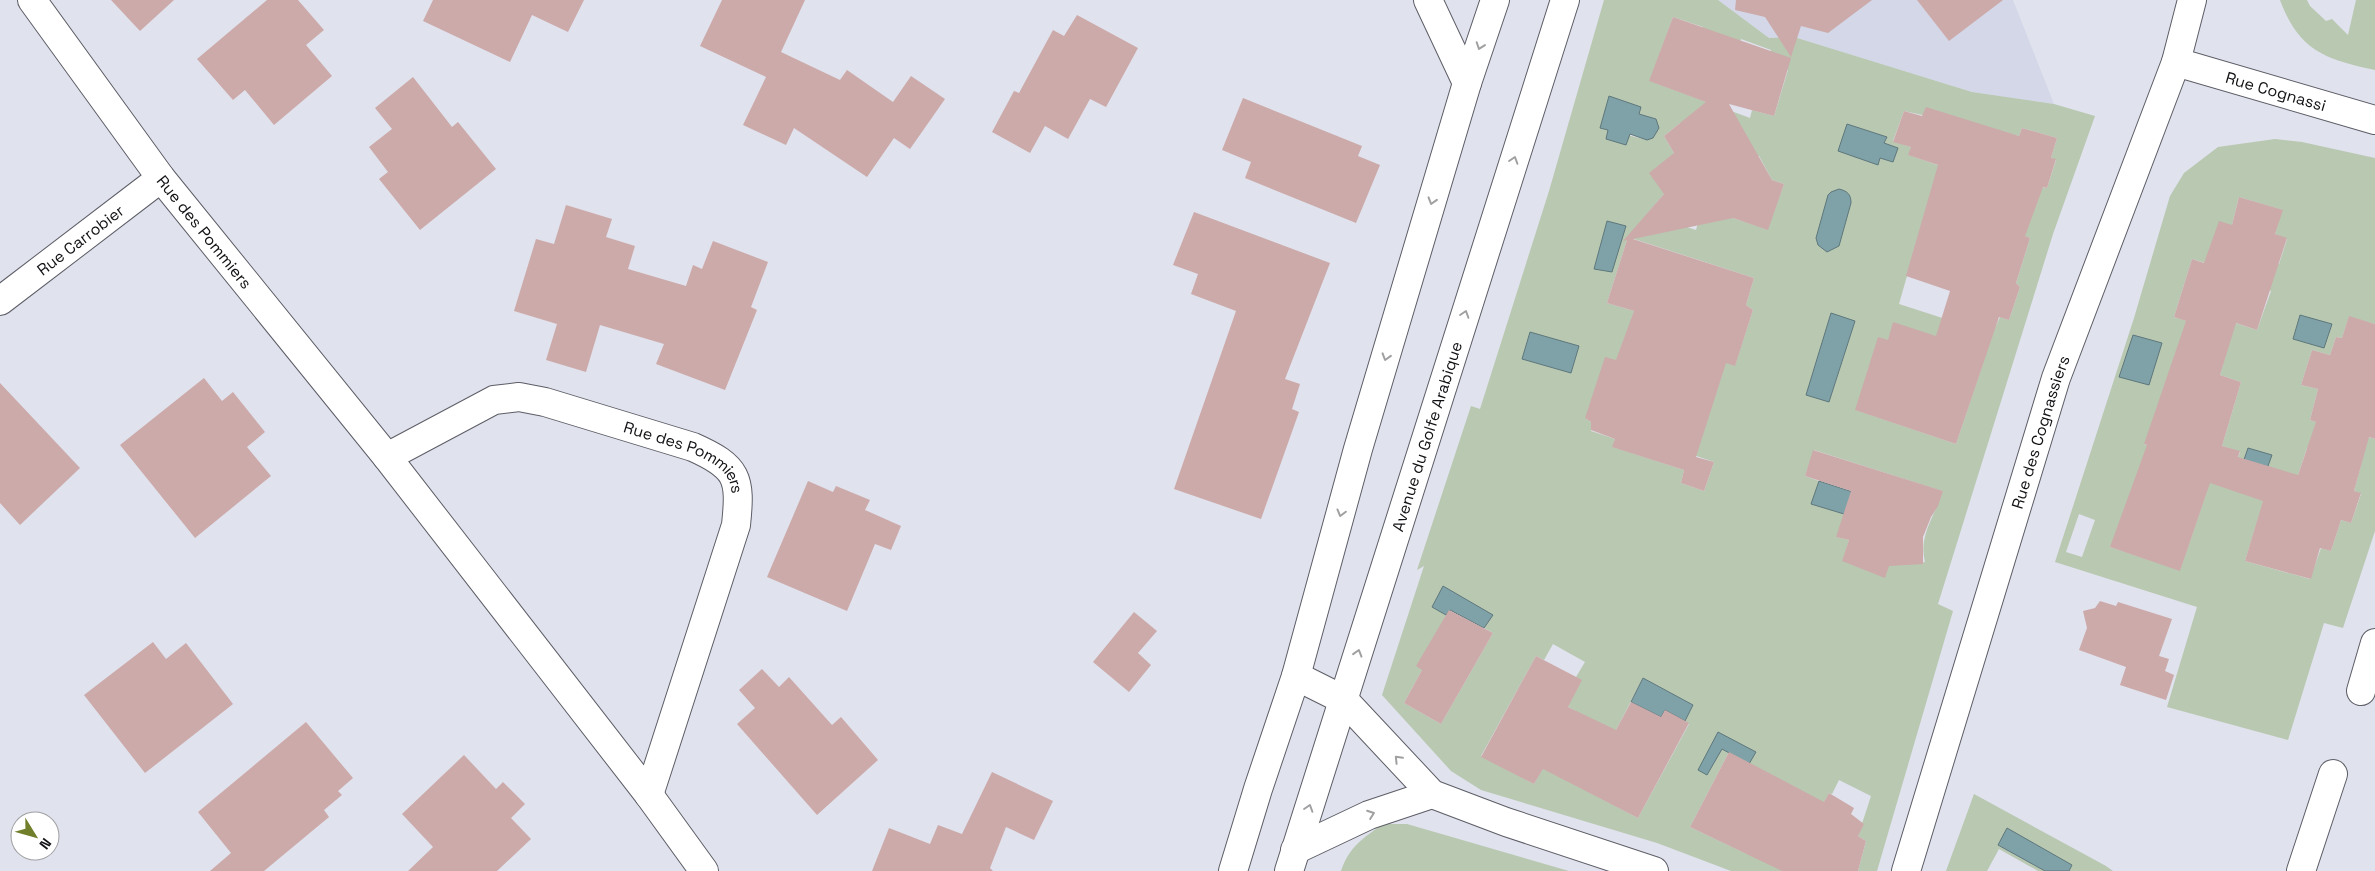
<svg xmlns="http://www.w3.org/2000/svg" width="2375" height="871" viewBox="0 0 2375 871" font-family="'Space Grotesk',sans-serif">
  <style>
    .built { fill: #d3d7e8 }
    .green { fill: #b9c8b1; fill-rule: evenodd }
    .water { fill: #7ea2a7; stroke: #5e777c }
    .building { fill: #ccaaa9 }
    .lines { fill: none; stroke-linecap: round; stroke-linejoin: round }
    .minor-casing { stroke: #5c5d66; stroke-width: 30 }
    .major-casing { stroke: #5c5d66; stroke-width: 30 }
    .minor { stroke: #fff; stroke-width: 28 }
    .major { stroke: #fff; stroke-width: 28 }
    .oneway { stroke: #a0a0a2 }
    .labels { text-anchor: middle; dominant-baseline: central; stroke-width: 5; stroke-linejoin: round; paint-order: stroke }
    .street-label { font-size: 16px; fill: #121216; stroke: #fff }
  </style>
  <rect width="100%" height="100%" fill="#e0e2ed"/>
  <polygon class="built" points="1718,0 2013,0 2054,104 1972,92 1794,37 1769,38"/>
  <g class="green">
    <path d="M 1604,0 L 1718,0 L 1769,38 L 1794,37 L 1972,92 L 2054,104 L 2095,116 L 2053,234 L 1938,604 L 1953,611 L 1877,871 L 1858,871 L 1866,841 L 1858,836 L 1871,796 L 1839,780 L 1832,794 L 1829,793 L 1788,871 L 1731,871 L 1657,843 L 1481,790 L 1451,771 L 1382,695 L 1424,566 L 1417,570 L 1471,406 L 1480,409 L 1549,191 ZM 1673,17 L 1703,27 L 1701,34 L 1738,52 L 1741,39 L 1771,50 L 1768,64 L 1788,70 L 1774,116 L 1752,110 L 1750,118 L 1650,81 ZM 1640,107 L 1639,114 L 1656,119 L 1647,140 L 1600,128 ZM 1904,111 L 2019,136 L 2022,128 L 2057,138 L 2051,158 L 2056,160 L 2047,188 L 1963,174 L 1909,155 L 1911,147 L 1893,141 ZM 1680,123 L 1700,146 L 1759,156 L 1772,180 L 1784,184 L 1767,229 L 1733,218 L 1701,212 L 1696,230 L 1647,214 L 1664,194 L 1674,153 L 1664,136 ZM 1847,124 L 1887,138 L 1884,143 L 1893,162 L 1880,158 L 1878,164 ZM 1927,206 L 2030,238 L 2016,283 L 2020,287 L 2009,320 L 2000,317 L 1992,334 L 1899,304 ZM 1628,237 L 1754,278 L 1746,305 L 1753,310 L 1735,365 L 1631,320 L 1634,311 L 1607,303 ZM 1831,313 L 1855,321 L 1829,402 ZM 1908,347 L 1984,360 L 1956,444 L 1856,410 ZM 1585,418 L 1714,462 L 1704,491 L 1681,483 L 1684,470 L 1613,447 L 1615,439 L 1591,431 L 1591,422 ZM 1814,450 L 1942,491 C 1936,516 1918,534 1925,562 L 1914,564 L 1890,561 L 1843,561 L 1849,540 L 1837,537 L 1844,514 L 1812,504 L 1819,481 L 1805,476 ZM 1443,586 L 1492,615 L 1484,628 L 1493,633 L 1441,724 L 1404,703 L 1422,670 L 1446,615 ZM 1553,644 L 1585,662 L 1576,677 L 1568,707 L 1576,711 L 1534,784 L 1481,756 L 1536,656 L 1544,660 ZM 1643,678 L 1693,705 L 1685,721 L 1689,724 L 1638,818 L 1585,790 ZM 1722,749 L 1755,752 L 1749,764 L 1747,854 L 1690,827 L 1729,752 Z"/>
    <path d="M 2280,0 L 2307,0 L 2310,6 L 2326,21 L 2332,19 L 2348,35 L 2356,0 L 2375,0 L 2375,70 C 2325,59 2299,51 2280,0 Z"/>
    <path d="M 2275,139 L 2302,142 L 2375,158 L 2375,324 L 2349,317 L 2342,338 L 2336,337 L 2330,355 L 2312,350 L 2301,385 L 2318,389 L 2310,420 L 2375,439 L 2375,531 L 2343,628 L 2324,623 L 2288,740 L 2167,707 L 2197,607 L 2055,562 L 2134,318 L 2170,196 L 2184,173 L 2218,147 ZM 2239,197 L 2282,210 L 2275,234 L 2287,239 L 2279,264 L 2274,263 L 2266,289 L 2271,291 L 2257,330 L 2220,318 L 2215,330 L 2174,317 L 2192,259 L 2205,263 L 2232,225 ZM 2225,357 L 2220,375 L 2241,382 L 2222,446 L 2240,452 L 2228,489 L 2177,457 L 2144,444 ZM 2307,448 L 2361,465 L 2354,491 L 2361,494 L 2351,523 L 2341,520 L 2331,551 L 2321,548 L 2310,579 L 2245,561 L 2266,493 L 2298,475 ZM 2207,491 L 2180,570 L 2110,547 ZM 2079,514 L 2095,520 L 2082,557 L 2066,552 Z"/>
    <polygon points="1974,794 2106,866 2113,871 2069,871 2072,865 1998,845 2045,871 2038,871 1999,849 1987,871 1946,871"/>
    <path d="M 1383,824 L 1407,824 L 1569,871 L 1341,871 C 1349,847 1363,838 1383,824 Z"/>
  </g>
  <g class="water">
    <polygon points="1609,96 1641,107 1639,114 1656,119 1659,128 1653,138 1647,140 1630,134 1626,145 1606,139 1608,130 1600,128"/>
    <polygon points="1847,124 1887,137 1884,143 1898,148 1893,162 1880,158 1878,165 1838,151"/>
    <path d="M 1839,189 C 1847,191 1851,194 1851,203 L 1839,246 L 1827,252 L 1818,245 L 1816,238 L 1828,195 L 1831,192 Z"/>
    <polygon points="1607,221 1626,226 1612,272 1594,269"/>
    <polygon points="1831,313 1855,321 1829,402 1806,395"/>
    <polygon points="2300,315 2332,324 2324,348 2293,339"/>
    <polygon points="1530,332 1579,346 1571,373 1522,359"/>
    <polygon points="2133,335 2162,343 2149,385 2119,377"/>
    <polygon points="2248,448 2272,455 2257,496 2234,489"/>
    <polygon points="1819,481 1862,495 1844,514 1811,504"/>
    <polygon points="1443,586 1493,615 1484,628 1450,610 1446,615 1432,607"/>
    <polygon points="1643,678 1693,705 1685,721 1665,710 1661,717 1631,702"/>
    <polygon points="1718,732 1756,752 1749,764 1722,749 1707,775 1698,770"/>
    <polygon points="2007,828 2072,865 2069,871 2045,871 1998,845"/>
  </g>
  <g class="building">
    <polygon points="111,0 174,0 140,31"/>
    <polygon points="267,0 298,0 324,30 306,45 332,76 274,125 245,90 233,100 197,59"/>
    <polygon points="433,0 584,0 568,32 532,15 510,62 423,21"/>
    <polygon points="722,0 805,0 781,52 840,80 847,70 893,102 911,76 945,99 910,149 894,138 867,177 794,128 786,145 743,125 766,77 700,46"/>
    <polygon points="1736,0 1872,0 1828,33 1801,26 1791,57 1765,17 1735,10"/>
    <polygon points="1917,0 2003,0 1949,41"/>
    <polygon points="1077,15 1138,48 1106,107 1090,99 1068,139 1045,126 1030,153 992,132 1014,91 1019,93 1053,30 1064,36"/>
    <polygon points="1673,17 1791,58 1774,116 1729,104 1772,180 1784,184 1768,230 1733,218 1633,239 1754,278 1746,305 1753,310 1735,366 1726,363 1696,457 1714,462 1704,491 1681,483 1684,470 1612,447 1615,439 1591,430 1591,422 1585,418 1605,357 1616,360 1634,311 1607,303 1627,240 1623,241 1664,194 1649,173 1674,153 1664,136 1706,102 1649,81"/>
    <polygon points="413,77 452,127 458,122 496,169 420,230 379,179 388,172 369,147 392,129 375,108"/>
    <polygon points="1243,98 1362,146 1358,156 1380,165 1356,223 1245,178 1251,162 1222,150"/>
    <polygon points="1926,107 2019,136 2022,128 2057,138 2051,158 2056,159 2047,188 2043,187 2025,236 2030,238 2016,283 2020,287 2009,320 1999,317 1956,444 1855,410 1878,337 1888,340 1893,322 1936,336 1950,291 1906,276 1938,165 1908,155 1911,147 1893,142 1904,111 1922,116"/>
    <polygon points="2239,197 2283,210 2275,234 2287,238 2257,330 2236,323 2220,375 2241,382 2222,446 2240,451 2238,457 2298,475 2316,422 2310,420 2318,389 2301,385 2312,350 2330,355 2336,337 2342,338 2349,316 2375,324 2375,439 2369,437 2354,491 2361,493 2351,523 2341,520 2331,551 2320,548 2311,579 2245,561 2263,501 2210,483 2180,571 2110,547 2147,445 2144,444 2186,321 2174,317 2192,259 2204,263 2219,221 2232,225"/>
    <polygon points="566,205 612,219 606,237 635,246 628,269 686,286 693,265 702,269 713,241 768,262 751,307 757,310 725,390 656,364 664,344 600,325 586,372 546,360 557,324 514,311 536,239 554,244"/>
    <polygon points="1194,212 1330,263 1285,379 1300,384 1292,409 1299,412 1261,519 1174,489 1236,311 1191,294 1198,274 1173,265"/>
    <polygon points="204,378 222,401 233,392 265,432 247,447 271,476 195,538 120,445"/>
    <polygon points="0,383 80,468 20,525 0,503"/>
    <polygon points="1813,450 1943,491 1938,506 1931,517 1923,537 1923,564 1889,566 1885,578 1842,561 1849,540 1836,537 1851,491 1805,476"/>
    <polygon points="808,481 833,492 836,486 870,500 865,510 901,526 891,550 875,544 847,611 767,577"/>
    <polygon points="2100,601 2116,606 2118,602 2172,619 2159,656 2169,659 2165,671 2174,675 2166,700 2120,685 2126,667 2079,650 2087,628 2083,611 2095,608"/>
    <polygon points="1449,610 1493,633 1441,724 1404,703 1422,670 1416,666"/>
    <polygon points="1134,612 1157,631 1138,653 1151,665 1129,692 1093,662"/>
    <polygon points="153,642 166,659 186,643 233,704 145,773 84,695"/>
    <polygon points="1536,656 1582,680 1568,707 1616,730 1631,702 1661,717 1665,710 1689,723 1638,818 1543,769 1534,784 1481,757"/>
    <polygon points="762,669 779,687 789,677 832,725 841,717 878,760 817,815 737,724 755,708 739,690"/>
    <polygon points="306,722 353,778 338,791 342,795 324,810 329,817 264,871 210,871 231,853 198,812"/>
    <polygon points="1729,752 1824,802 1829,793 1854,808 1851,814 1864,824 1858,836 1866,841 1858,871 1782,871 1690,827"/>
    <polygon points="464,755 496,789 503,782 525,804 511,818 531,839 497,871 408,871 433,847 402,814"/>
    <polygon points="992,772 1053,801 1034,840 1006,827 990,868 993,871 872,871 889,828 930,844 938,825 962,834"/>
  </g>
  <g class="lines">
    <defs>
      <g id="minor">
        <path id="s1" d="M 32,0 L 161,178 L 387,457 L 649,795 L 704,871"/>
        <path id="s2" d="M 2176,62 L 2375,120"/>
        <path id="s3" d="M 0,301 L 161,178"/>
        <path id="s4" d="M 387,457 L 494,400 L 519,397 L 545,402 L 693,447 C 738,467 741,478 736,525 L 649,795"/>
        <polyline points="1296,676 1344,700 1432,794 1506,822 1654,871"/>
        <polyline points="2361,691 2375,643"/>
        <polyline points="1295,850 1369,815 1432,794"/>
        <polyline points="1233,871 1258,789 1296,676 1358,449 1467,83 1495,0"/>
        <path id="s5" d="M 1289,871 L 1565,0"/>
        <path id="s6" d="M 1906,871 L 2056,378 L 2176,62 L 2192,0"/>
        <polyline points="2301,871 2333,774"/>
      </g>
      <polyline id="major" points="1428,0 1467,83"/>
    </defs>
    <use href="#minor" class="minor-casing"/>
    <use href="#major" class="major-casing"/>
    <use href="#minor" class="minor"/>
    <use href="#major" class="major"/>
  </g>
  <defs><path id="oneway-chevron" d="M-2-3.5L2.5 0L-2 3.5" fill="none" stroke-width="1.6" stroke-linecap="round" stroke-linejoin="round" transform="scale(1.25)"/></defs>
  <g class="oneway">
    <use href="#oneway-chevron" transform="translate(1480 46) rotate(109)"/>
    <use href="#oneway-chevron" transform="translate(1514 160) rotate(-72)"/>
    <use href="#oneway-chevron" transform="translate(1432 201) rotate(107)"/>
    <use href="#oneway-chevron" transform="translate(1465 314) rotate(-72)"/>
    <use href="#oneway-chevron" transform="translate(1386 357) rotate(107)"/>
    <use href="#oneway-chevron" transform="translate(1341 513) rotate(105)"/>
    <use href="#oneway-chevron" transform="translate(1358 653) rotate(-73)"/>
    <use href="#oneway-chevron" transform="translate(1398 759) rotate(-134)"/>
    <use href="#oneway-chevron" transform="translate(1309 808) rotate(-72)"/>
    <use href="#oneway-chevron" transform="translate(1371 814) rotate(-20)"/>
  </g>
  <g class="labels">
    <g class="street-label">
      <text stroke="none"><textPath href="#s2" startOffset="104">Rue Cognassi</textPath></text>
      <text stroke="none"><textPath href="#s1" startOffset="289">Rue des Pommiers</textPath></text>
      <text stroke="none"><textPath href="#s3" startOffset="101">Rue Carrobier</textPath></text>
      <text stroke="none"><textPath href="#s6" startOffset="459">Rue des Cognassiers</textPath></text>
      <text stroke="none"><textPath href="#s5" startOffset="456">Avenue du Golfe Arabique</textPath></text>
      <text stroke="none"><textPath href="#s4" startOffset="326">Rue des Pommiers</textPath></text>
    </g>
  </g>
  <g transform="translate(35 836) rotate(127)"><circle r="24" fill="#ffffff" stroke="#a0a0a2"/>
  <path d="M0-4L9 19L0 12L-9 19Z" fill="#717e2a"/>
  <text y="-8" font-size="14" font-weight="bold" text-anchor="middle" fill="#121216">N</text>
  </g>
</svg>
